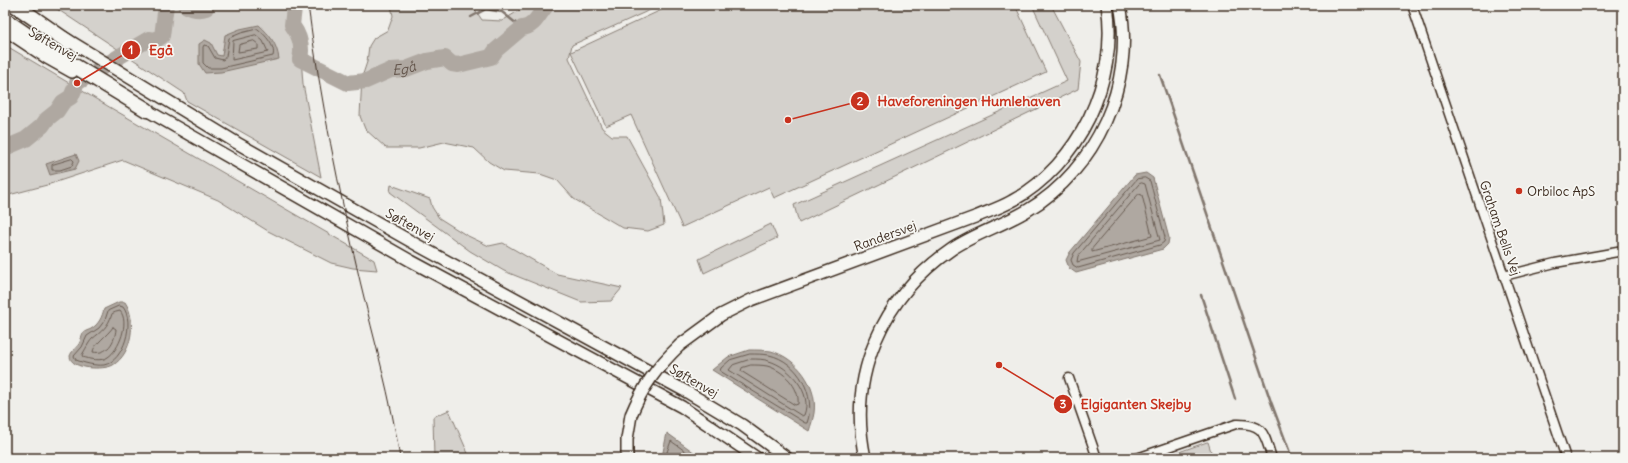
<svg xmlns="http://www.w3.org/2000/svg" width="1628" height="463" viewBox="0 0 1628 463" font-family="Delius,sans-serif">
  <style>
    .green { fill: #d4d1cc; stroke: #887e75 }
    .water { fill: #afa8a1; stroke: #81766d }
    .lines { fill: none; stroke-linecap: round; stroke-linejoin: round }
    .shore { stroke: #695c52; stroke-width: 1 }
    .stream { stroke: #81766d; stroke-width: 2.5 }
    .river { stroke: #afa8a1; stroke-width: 16 }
    .minor-casing { stroke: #3b2a1e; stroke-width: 11 }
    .secondary-casing { stroke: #3b2a1e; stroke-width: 14 }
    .motorway-casing { stroke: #3b2a1e; stroke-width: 17 }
    .minor { stroke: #f6f6f2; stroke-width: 8 }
    .secondary { stroke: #f6f6f2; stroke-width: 11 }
    .motorway { stroke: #f6f6f2; stroke-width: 14 }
    .tram { stroke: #3b2a1e; stroke-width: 1 }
    .secondary-bridge-casing { stroke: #3b2a1e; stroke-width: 14; stroke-linecap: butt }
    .secondary-bridge { stroke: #f6f6f2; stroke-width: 11 }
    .poi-dot { fill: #c8321e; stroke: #f6f6f2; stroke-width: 1.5 }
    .labels { text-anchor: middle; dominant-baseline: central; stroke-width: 3.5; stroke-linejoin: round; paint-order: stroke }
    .street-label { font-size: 13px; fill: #3b2a1e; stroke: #f6f6f2 }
    .poi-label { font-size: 13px; fill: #3b2a1e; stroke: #f6f6f2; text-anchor: start }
    .water-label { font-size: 14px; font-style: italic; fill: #64564c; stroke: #f6f6f2 }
    .leader { fill: none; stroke: #c8321e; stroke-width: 1.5 }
    .callout-dot { fill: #c8321e; stroke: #f6f6f2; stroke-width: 1.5 }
    .mark-label { font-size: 12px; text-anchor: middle; font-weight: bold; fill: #fff }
    .callout-label { font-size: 14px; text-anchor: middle; font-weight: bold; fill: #c8321e; stroke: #f6f6f2; stroke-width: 3.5; stroke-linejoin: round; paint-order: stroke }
  </style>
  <rect width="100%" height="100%" fill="#efeeea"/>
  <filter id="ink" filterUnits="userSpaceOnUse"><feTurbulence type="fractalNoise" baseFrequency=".025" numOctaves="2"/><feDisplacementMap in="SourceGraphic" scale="8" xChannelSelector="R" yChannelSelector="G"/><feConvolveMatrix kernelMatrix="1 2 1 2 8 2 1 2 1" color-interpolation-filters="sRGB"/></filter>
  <g filter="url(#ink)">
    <g class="green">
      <polygon points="51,5 297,5 303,84 321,177 187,101 184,93"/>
      <polygon points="391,5 472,5 482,20 502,21 528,5 651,5 650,10 572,45 569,58 602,128 612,136 627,136 661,198 664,225 648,231 623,228 574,199 557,180 540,174 504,171 489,162 474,148 444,142 419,148 386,148 365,129 360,116 362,77 367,62 369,46 374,38 388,30 393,16"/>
      <polygon points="672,5 1015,5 1046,72 774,198 769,187 682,227 631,115 606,126 571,52"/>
      <polygon points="1032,5 1051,5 1081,62 1078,89 799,223 794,205 1067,81"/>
      <polygon points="5,45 111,108 374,260 377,270 353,268 331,263 268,231 218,200 123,160 47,185 5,196 5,150 24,145 64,109 58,105 21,140 5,146"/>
      <polygon points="391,185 430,199 432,207 439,218 466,235 489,246 503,243 557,274 622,288 611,301 581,302 504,271 470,251 390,192"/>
      <polygon points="771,224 777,238 704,273 699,259"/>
      <polygon points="449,410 470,458 434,458 433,417"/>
      <polygon points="1208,442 1213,458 1162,458 1207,442"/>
    </g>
    <g class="water">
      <path d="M 259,25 C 270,35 277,44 279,59 L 221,72 L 205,73 L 199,64 L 199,44 L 205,40 L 211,43 L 217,55 L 222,56 L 225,35 L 240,29 Z"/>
      <polygon points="76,154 79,161 75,169 50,175 46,164"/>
      <polygon points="1146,173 1153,178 1169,238 1168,244 1163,249 1076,273 1069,268 1066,260 1070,252 1135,175"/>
      <path d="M 119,302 L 125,302 C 137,320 132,354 113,365 C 105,370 70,370 70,356 C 71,352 76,348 79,344 C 81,341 81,336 83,333 C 85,331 89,330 91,329 C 99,324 102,317 104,309 Z"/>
      <path d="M 749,350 C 756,350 764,350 771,351 C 797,358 818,386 814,413 C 813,419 811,425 809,431 L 712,370 L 728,357 Z"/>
      <polygon points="667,433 702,458 664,458 663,452"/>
    </g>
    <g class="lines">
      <g class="shore">
        <path d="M 258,29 C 265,35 276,46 273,56 L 221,68 L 208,68 L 203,63 L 203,47 L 204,45 L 208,46 L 215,58 L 223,60 L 226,56 L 229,38 L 241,33 Z"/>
        <polygon points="256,35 263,41 268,52 232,60 233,41"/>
        <polygon points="254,41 258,44 258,49 238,52 239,45"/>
        <polygon points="72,159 74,161 72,166 60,170 52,170 52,165"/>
        <polygon points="1145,178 1150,181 1165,237 1164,242 1160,245 1078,268 1073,265 1071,260 1074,253 1137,179"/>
        <polygon points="1142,183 1145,184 1160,240 1077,262 1078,256 1139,184"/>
        <polygon points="1139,194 1142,195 1152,236 1092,252 1092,249"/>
        <path d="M 119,306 L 123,307 C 135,322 124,361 104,365 C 95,366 84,363 76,360 L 74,356 L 82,347 L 87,336 L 99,328 L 105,320 L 108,311 Z"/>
        <path d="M 116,312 L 120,311 C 130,322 119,350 108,357 C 102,362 89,359 83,357 L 82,355 C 85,350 89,342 92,339 C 102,331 108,327 112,314 Z"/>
        <path d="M 113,327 L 116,329 C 115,342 107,355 93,352 C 93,345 108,335 113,327 Z"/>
        <path d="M 750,354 C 756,354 763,354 769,355 C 798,361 817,396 807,423 L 805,423 L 720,371 L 721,368 L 730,360 Z"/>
        <path d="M 751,359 C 757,359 764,359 769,361 C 790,367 813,393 804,415 L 802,416 L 729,370 L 733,365 Z"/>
        <path d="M 751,365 C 756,365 762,365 767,366 C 783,370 800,387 798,404 L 795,405 L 741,371 L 742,368 Z"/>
        <polyline points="668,458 667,452 671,441 695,458"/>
      </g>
      <g class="stream">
        <polyline points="471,17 486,9 502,12 522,28"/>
        <polyline points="1160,75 1271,402 1292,458"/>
        <polyline points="1201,295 1235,399"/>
      </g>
      <g class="river">
        <path d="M 185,5 C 192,9 198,11 206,8 L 207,5"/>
        <path id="s1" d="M 292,5 L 294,8 L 292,25 C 300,36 303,46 300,59 L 348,83 L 366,81 L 391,70 L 406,69 L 427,61 L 445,58 L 452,64 L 458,65 L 491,57 L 496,50 L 522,28 C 535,27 539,13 547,5"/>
        <polyline points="5,148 26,139 42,126 47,119 57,111 63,102 71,97 77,83 120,56 149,39 156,40 162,36 166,5"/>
      </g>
      <defs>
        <g id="minor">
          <polyline points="1412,5 1566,458"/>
          <polyline points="1504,276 1555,263 1623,251"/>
          <polyline points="1069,378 1097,458"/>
          <path d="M 1137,458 L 1236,424 C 1265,423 1264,435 1272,458"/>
        </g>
        <g id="secondary">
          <polyline points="5,30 47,58 72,72"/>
          <polyline points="63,37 237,143 419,246 687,392 742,425 787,458"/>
          <polyline points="141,107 411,261 682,407 757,458"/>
          <path d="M 680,345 L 721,315 L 751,300 L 975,217 C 987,212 1000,208 1012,201 C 1079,164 1119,81 1107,5"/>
          <polyline points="627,458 627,439 631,415"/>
          <path d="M 865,458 C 847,375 883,296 952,249 C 976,233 1004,225 1028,210 C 1096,170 1136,82 1120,5"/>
        </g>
        <g id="motorway">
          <polyline points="15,5 68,42"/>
          <polyline points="5,20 55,54 147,110"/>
        </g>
      </defs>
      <use href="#minor" class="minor-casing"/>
      <use href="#secondary" class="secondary-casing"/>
      <use href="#motorway" class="motorway-casing"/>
      <use href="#minor" class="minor"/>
      <use href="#secondary" class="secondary"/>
      <use href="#motorway" class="motorway"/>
      <path class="tram" d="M 308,5 C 320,98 339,190 360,281 C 374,340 391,398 400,458"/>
      <defs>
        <path id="secondary-bridge" d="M 631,415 C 643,386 657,367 680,345"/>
      </defs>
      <use href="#secondary-bridge" class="secondary-bridge-casing"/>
      <use href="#secondary-bridge" class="secondary-bridge"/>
    </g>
  </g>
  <circle class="poi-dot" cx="1519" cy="191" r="4"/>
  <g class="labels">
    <g class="street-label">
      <text transform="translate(53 44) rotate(30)">Søftenvej</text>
      <text transform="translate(410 225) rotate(29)">Søftenvej</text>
      <text transform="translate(1500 228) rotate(71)">Graham Bells Vej</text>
      <text transform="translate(885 236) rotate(-20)">Randersvej</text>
      <text transform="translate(694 381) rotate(30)">Søftenvej</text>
    </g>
    <g class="poi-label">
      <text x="1527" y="191">Orbiloc ApS</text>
    </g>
    <g class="water-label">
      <text stroke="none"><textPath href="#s1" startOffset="169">Egå</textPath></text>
    </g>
  </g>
  <path class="leader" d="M77 83L131 50M788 120L860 101M999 365L1063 404"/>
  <g class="callout-dot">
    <circle cx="77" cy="83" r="4"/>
    <circle cx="788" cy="120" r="4"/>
    <circle cx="999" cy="365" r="4"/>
    <circle cx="131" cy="50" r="10"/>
    <circle cx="860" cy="101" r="10"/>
    <circle cx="1063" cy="404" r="10"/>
  </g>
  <g class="mark-label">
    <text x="131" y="54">1</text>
    <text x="860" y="105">2</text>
    <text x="1063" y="408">3</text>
  </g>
  <g class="callout-label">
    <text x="161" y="55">Egå</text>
    <text x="969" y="106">Haveforeningen Humlehaven</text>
    <text x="1136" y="409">Elgiganten Skejby</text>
  </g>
  <rect width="1628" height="463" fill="none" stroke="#f6f6f2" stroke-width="20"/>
  <rect x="10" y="10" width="1608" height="443" fill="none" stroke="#3b2a1e" stroke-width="1.5" filter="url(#ink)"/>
</svg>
